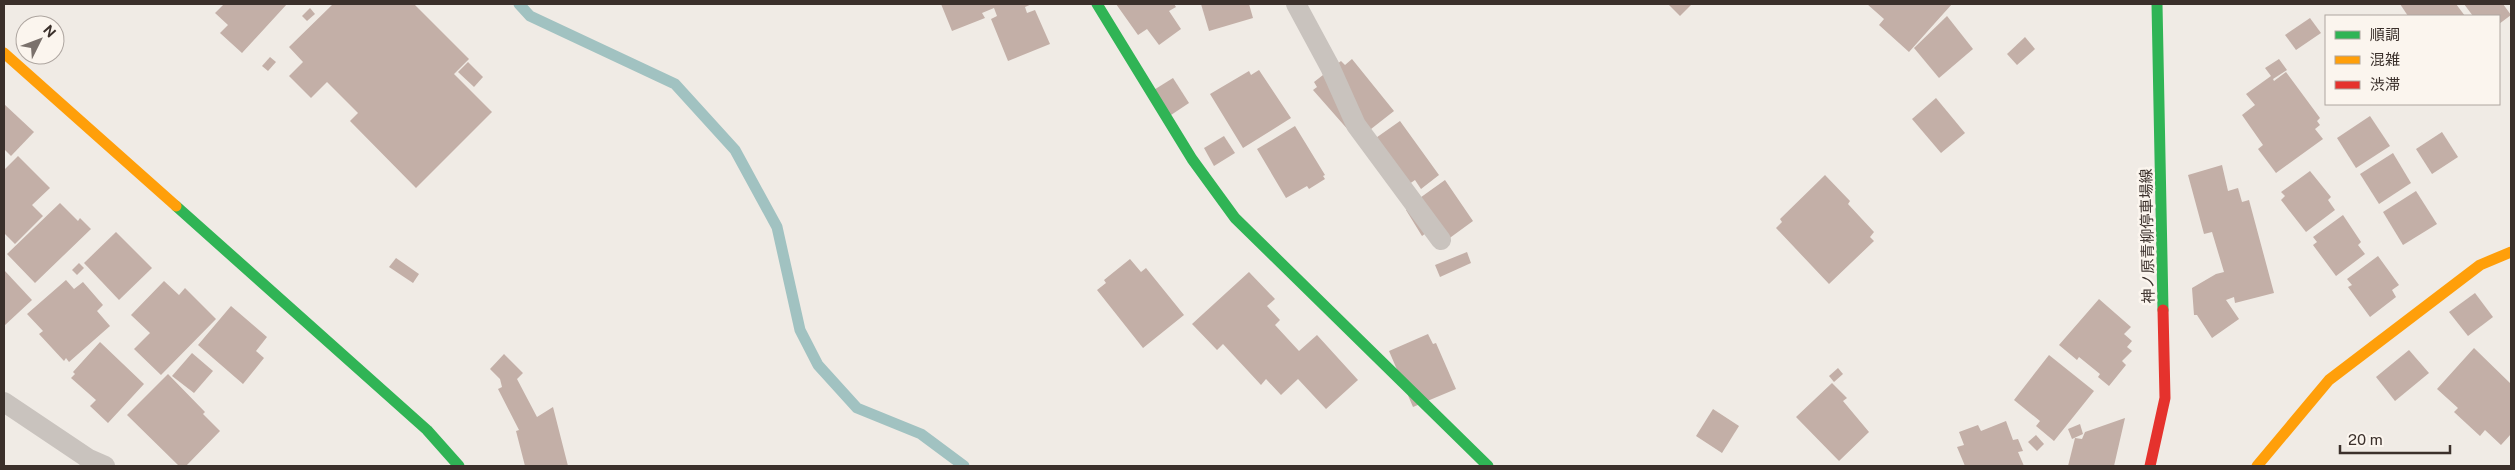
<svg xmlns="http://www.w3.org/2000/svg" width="2515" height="470" viewBox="0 0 2515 470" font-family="'Public Sans','Noto Sans JP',sans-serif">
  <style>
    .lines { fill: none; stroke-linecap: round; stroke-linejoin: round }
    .stream { stroke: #a1c2c1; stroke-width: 11 }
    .building { fill: #c3afa7 }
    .lane { stroke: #c9c3be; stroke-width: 20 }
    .fast { stroke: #30b455; stroke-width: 11 }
    .slow { stroke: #ff9f0a; stroke-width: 11 }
    .jam { stroke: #e5322d; stroke-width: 11 }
    .labels { text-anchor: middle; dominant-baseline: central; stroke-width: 5; stroke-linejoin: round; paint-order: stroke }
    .street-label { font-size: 15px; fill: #3b302b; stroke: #fbf5ee }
  </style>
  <rect width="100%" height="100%" fill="#f0ebe5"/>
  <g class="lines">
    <polyline class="stream" points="519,4 530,16 675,84 735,150 777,227 800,330 818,365 857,408 921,434 964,466"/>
  </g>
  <g class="building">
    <polygon points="224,4 287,4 242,53 220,33 228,25 215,13"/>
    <polygon points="333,4 414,4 469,59 454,74 492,112 416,188 350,121 358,113 327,82 311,98 289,76 303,62 289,47"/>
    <polygon points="941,4 1032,4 1025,7 1027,13 1035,10 1050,44 1008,61 991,19 997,16 994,8 982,13 985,18 952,31"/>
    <polygon points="1116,4 1174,4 1176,7 1169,11 1181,29 1159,45 1147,29 1138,35"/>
    <polygon points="1201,4 1249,4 1253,18 1209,31"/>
    <polygon points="1668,4 1692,4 1680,16"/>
    <polygon points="1867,4 1952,4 1909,52 1879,25 1884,19"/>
    <polygon points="2400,4 2456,4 2465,16 2408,16"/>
    <polygon points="2464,4 2503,4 2511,15 2499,24 2499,16 2473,16"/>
    <polygon points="310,8 315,14 307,21 302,16"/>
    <polygon points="1947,16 1973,49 1939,78 1914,48"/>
    <polygon points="2310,18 2321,33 2296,50 2285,35"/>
    <polygon points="2025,37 2035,49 2017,65 2007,54"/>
    <polygon points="270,57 276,62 268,71 262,66"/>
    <polygon points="1352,59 1394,111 1357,140 1313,90 1317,87 1314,82 1341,61 1345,65"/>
    <polygon points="2279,59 2287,70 2273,79 2274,81 2286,72 2320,118 2317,121 2320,125 2315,129 2323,139 2276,173 2258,149 2263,145 2242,115 2255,105 2246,94 2271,76 2265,68"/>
    <polygon points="468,62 483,77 474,87 458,72"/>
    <polygon points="1259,70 1291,118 1243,148 1210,94 1249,71 1251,75"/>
    <polygon points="1173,78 1189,103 1165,119 1149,93"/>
    <polygon points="1936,98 1965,133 1941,153 1912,119"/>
    <polygon points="4,104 34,132 11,156 4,149"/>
    <polygon points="2370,116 2390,146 2356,168 2337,138"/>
    <polygon points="1400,121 1439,175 1421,189 1415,180 1402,189 1363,147"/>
    <polygon points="1295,126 1325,175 1323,176 1325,179 1309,189 1307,186 1286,198 1257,149"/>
    <polygon points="2442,132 2458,157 2432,174 2416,149"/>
    <polygon points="1224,136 1235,153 1214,166 1204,148"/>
    <polygon points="2393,153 2411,183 2379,204 2360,174"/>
    <polygon points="18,156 50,188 32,205 43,216 15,244 4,233 4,170"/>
    <polygon points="2222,165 2228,191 2238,188 2242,202 2249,200 2274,293 2235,303 2234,297 2226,300 2239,319 2212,338 2197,315 2194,315 2192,288 2216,274 2224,272 2212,232 2204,234 2188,175"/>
    <polygon points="2310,171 2331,197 2328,200 2335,210 2306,232 2281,200 2285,196 2281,192"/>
    <polygon points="1825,175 1850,201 1848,204 1874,232 1870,237 1874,241 1829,284 1776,228 1782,222 1780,219"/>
    <polygon points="1445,180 1473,221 1436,248 1426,233 1422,236 1406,210 1411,206 1410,205"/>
    <polygon points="2416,191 2437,224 2403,245 2383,212"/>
    <polygon points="60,203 78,221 80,218 91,229 35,283 7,254"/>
    <polygon points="2343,215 2361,242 2358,245 2365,254 2336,276 2313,245 2317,242 2313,237"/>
    <polygon points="116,232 152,268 119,300 84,263"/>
    <polygon points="1467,252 1471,263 1440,277 1435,265"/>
    <polygon points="2378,256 2399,285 2392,290 2396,297 2370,317 2348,287 2352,285 2347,279"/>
    <polygon points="396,258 419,274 413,283 389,267"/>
    <polygon points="1130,259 1141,272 1146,268 1184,315 1143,348 1097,290 1106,283 1104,280"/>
    <polygon points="79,263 84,268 77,275 72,270"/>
    <polygon points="4,270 32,300 4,326"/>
    <polygon points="1249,272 1275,299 1267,306 1280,320 1275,325 1299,351 1317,335 1358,380 1326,409 1298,379 1281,395 1266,379 1261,385 1223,344 1217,350 1192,324"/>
    <polygon points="66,280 74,289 83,282 103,305 97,311 110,326 69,362 66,358 64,361 39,334 43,331 27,314"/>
    <polygon points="164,281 179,295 185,288 216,319 161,375 134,349 150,333 131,315"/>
    <polygon points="2475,293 2493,317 2468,336 2449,312"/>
    <polygon points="2099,299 2131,327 2124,334 2132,341 2127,347 2132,351 2122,361 2126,365 2109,386 2098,377 2100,374 2079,357 2077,360 2059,345"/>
    <polygon points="231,306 267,337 256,351 264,358 243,384 198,345"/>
    <polygon points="1428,334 1433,344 1436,343 1456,389 1413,407 1389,351"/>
    <polygon points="100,342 144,384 108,423 90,406 96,400 71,378 75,374 73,372"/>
    <polygon points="2474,348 2511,384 2511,434 2501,445 2485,430 2480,436 2454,412 2458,408 2437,389"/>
    <polygon points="2409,350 2429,373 2395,401 2376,377"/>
    <polygon points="192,353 213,371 194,393 172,376"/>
    <polygon points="504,354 523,373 517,379 537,417 553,407 568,466 525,466 516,431 519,430 498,389 502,387 500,379 490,369"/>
    <polygon points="2049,355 2094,391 2054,441 2036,426 2040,421 2014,400"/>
    <polygon points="1838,368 1843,374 1834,382 1829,376"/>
    <polygon points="168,374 205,412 203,414 220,431 186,466 179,466 127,415"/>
    <polygon points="1832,383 1847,398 1843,401 1869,432 1839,461 1796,417"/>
    <polygon points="1713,409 1739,426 1722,453 1696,436"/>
    <polygon points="2125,418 2114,466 2068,466 2075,438 2082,439 2085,432"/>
    <polygon points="2006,421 2013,440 2018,439 2023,451 2018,452 2024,466 1965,466 1957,447 1964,445 1959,432 1978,425 1981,431"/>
    <polygon points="2080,424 2083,434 2072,439 2068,429"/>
    <polygon points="2036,435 2044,444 2037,451 2028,442"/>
  </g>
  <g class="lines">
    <g class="lane">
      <polyline points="1296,4 1330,67 1356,125 1441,240"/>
      <polyline points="4,402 89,459 105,466"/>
    </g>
    <g class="fast">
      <polyline points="1097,4 1192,159 1235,218 1488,466"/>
      <polyline points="2157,4 2163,310"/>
      <polyline points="176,206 427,430 459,466"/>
    </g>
    <g class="slow">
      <polyline points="4,53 176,206"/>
      <polyline points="2257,466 2329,380 2480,265 2511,252"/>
    </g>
    <polyline class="jam" points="2150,466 2165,398 2163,310"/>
  </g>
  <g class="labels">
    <g class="street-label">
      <text transform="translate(2147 236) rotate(-91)">神ノ原青柳停車場線</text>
    </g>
  </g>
  <rect width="2515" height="470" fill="none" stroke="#3b302b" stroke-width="10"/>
  <rect x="2325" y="15" width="175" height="90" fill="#fbf5ee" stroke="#aea6a0"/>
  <rect x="2335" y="31" width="25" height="8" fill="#30b455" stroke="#aea6a0"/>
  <text x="2370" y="40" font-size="15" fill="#3b302b">順調</text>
  <rect x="2335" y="56" width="25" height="8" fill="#ff9f0a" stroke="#aea6a0"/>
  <text x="2370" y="65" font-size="15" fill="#3b302b">混雑</text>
  <rect x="2335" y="81" width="25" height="8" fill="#e5322d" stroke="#aea6a0"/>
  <text x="2370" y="90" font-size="15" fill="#3b302b">渋滞</text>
  <g transform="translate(40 40) rotate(48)"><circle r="24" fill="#fbf5ee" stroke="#aea6a0"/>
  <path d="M0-4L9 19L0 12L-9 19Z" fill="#7a716c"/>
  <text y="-8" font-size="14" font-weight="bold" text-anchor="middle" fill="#3b302b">N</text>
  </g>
  <path d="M2340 445v8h110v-8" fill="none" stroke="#3b302b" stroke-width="2.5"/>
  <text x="2348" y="445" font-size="15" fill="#3b302b" stroke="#fbf5ee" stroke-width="4" paint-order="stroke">20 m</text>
</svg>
